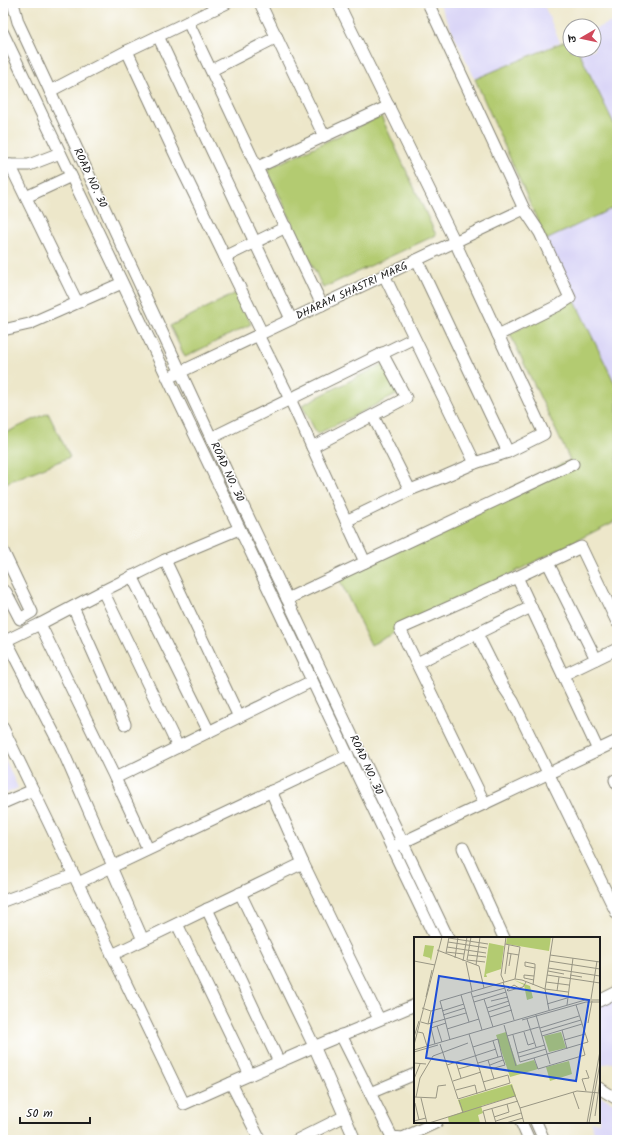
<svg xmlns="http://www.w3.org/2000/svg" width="620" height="1143" viewBox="0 0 620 1143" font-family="Kalam,'Playpen Sans Deva',sans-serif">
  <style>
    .built { fill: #dad6f7 }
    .green { fill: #b3cb71; stroke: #687446 }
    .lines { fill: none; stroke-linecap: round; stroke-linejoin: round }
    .minor-casing { stroke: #848273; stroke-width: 13 }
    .minor { stroke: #fff; stroke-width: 11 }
    .labels { text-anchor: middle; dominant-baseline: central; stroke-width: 3; stroke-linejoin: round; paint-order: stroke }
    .street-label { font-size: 11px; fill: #1c1c1c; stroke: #fff }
    .inset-road { fill: none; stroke: #999684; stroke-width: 1 }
    .view { fill: #1d4ed8; fill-opacity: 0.15; stroke: #1d4ed8; stroke-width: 2 }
    .inset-edge { fill: none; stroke: #1c1c1c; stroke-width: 2 }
  </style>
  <rect width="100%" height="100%" fill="#fff"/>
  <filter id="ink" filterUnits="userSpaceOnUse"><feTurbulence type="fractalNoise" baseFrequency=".025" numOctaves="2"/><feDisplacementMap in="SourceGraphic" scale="8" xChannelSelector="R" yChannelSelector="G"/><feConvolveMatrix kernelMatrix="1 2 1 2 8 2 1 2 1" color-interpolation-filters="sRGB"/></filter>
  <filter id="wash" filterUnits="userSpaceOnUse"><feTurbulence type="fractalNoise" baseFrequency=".012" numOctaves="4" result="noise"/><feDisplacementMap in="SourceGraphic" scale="16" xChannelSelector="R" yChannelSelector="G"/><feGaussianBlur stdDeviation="0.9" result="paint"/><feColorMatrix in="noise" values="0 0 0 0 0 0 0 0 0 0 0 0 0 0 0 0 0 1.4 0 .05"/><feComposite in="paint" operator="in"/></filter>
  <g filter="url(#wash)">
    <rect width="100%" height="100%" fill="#ede7ca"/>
    <g class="built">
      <polygon points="439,3 543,3 560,42 475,79"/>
      <polygon points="617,20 617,130 578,50 594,50 594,29"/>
      <polygon points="617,206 617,388 546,240"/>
      <polygon points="3,755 18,788 3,795"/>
      <polygon points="617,996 617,1062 599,1065 599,1005"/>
      <polygon points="599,1095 617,1105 617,1140 596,1140 591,1122 599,1122"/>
    </g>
    <g class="green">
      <polygon points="570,39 570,50 578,50 617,130 617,206 546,240 475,79"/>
      <polygon points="381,116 436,235 323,288 267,169"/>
      <polygon points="236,293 251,324 185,357 170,326"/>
      <polygon points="574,299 617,388 617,520 371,645 338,577 570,460 510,334"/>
      <polygon points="383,364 398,394 317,434 302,405"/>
      <polygon points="48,413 70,457 3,484 3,434"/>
    </g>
  </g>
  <g filter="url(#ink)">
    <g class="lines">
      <defs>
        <g id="minor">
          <polyline points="13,3 18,22 227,472 448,938"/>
          <polyline points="260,3 324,136"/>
          <polyline points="338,3 455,242 544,434 508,452 475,463 443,477 410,490 346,521"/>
          <polyline points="428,3 524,209 540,233 570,298 559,305 498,335"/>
          <polyline points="188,22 322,305"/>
          <polyline points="3,33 435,938"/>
          <polyline points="158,36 291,319"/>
          <polyline points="127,51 181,167 262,333"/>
          <polyline points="212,70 277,37"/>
          <polyline points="50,91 127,51 227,3"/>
          <polyline points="4,165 29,165 60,153"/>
          <polyline points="10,165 77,302"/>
          <polyline points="258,167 389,106"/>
          <polyline points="26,197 71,176"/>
          <polyline points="225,257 286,227"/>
          <polyline points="417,260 508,452"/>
          <polyline points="384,275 475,463"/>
          <polyline points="3,330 29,324 122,283"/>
          <polyline points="258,335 290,399 365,562"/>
          <polyline points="174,375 524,209"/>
          <polyline points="373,416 410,490"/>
          <polyline points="211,438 414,338"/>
          <polyline points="312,447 406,398 382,353"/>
          <polyline points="3,551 32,612 20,619 6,592 3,591"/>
          <polyline points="165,560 239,717"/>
          <polyline points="548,563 596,659"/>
          <polyline points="132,576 209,732"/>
          <polyline points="517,577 581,547 617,622"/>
          <polyline points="103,591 178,747"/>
          <polyline points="287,599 573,464"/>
          <polyline points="73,607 125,724"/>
          <polyline points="40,624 115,778"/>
          <polyline points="477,634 503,686 513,701 617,914"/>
          <polyline points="6,640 62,749 113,866"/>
          <polyline points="3,642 40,624 103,591 165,560 239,529"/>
          <polyline points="417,663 531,607"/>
          <polyline points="563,675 617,649"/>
          <polyline points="3,728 33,790"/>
          <polyline points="615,780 617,784"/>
          <polyline points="271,791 303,863 379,1019"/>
          <polyline points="3,803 33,790 184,1104 231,1083 260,1140"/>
          <polyline points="485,804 400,629 517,577 598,750"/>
          <polyline points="397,845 617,741"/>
          <polyline points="463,848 504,938"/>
          <polyline points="148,849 115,778 312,681"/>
          <polyline points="111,867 143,940"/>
          <polyline points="78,883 348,755"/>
          <polyline points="240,893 314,1046 355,1140"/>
          <polyline points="3,901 74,875"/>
          <polyline points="207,909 279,1062"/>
          <polyline points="177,924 250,1075"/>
          <polyline points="112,955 303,863"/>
          <polyline points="599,1001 617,992"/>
          <polyline points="341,1035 392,1137 403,1138 437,1122"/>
          <polyline points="231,1083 311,1048 415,1005"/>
          <polyline points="599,1088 617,1099"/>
          <polyline points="370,1093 415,1074"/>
          <polyline points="521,1122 529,1140"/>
          <polyline points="536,1122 544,1140"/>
          <polyline points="297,1140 345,1116"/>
        </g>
      </defs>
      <use href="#minor" class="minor-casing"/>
      <use href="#minor" class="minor"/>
    </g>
  </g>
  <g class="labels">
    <g class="street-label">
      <text transform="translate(90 178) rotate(65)">ROAD NO. 30</text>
      <text transform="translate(352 291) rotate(-25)">DHARAM SHASTRI MARG</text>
      <text transform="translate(227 472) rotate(65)">ROAD NO. 30</text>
      <text transform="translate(366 765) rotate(65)">ROAD NO. 30</text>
    </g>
  </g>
  <g transform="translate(414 937)">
    <rect width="186" height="186" fill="#ede7ca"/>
    <path d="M 93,0 L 137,0 L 135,14 L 92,7 ZM 75,6 L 90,9 L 87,32 L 72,37 L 73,40 L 70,40 ZM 11,8 L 20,9 L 17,24 L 16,21 L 9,19 ZM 100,43 L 116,49 L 119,61 L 113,63 L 110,48 ZM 92,95 L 103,128 L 120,123 L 124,132 L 96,140 L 82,98 ZM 147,95 L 152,111 L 135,115 L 130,99 ZM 155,124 L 158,137 L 136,144 L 132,130 ZM 98,147 L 102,159 L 67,169 L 69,176 L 64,178 L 66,186 L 35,186 L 34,180 L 48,175 L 44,163 Z" fill="#b3cb71"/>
    <path class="inset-road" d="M 57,0 L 53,23 L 71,25M 139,0 L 131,52 L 154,55M 35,1 L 74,7M 34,5 L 73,11M 91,7 L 106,10 L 101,42M 33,10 L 72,16M 32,15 L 50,17M 32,16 L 35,0M 93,16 L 105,18M 54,18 L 72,20M 136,18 L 186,25M 41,21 L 44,0M 0,24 L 21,28M 49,24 L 53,0M 135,24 L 186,32M 52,25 L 58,54M 62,28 L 66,0M 95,29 L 97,17M 134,31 L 186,39M 134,34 L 150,37M 91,37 L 95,8M 133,38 L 186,46M 156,38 L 168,40M 120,43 L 110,41 L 110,38 L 120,39M 89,45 L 100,83M 90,45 L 87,38 L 92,0M 132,45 L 155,48M 119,48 L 121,31 L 121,27 L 111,25 L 111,29 L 121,31M 70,51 L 101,42 L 108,43 L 131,52 L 135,73M 105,51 L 100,48 L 93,53 L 94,54 L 105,51 L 109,50 L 112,45M 143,54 L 145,40M 57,55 L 68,93M 47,58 L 55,85M 12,60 L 18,33M 59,60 L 91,51M 70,62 L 92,55M 177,62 L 183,24M 77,64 L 94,60M 60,65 L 70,62 L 79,90M 133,67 L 153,61M 153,68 L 159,21M 8,71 L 17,74 L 28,71 L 26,64 L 70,51 L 65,29 L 23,13M 28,71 L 36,103M 73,71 L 95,64M 28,74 L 50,67M 74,75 L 96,68M 29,78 L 51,71M 122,78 L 136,127M 76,80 L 98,73M 113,82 L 122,110M 108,83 L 172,65 L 186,65M 7,85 L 14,87 L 52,76M 174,86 L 178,64M 14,87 L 17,74M 90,88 L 102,129M 23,89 L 28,105M 126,91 L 165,79M 33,92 L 65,82M 148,93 L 153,112M 4,95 L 9,96 L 13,109M 110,95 L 114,108 L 120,106M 127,95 L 167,83M 55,97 L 72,154M 99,98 L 106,125 L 174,105 L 162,68M 93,99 L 125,90M 128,99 L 168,87M 0,100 L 5,84M 150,103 L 171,97M 79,104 L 84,120M 21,107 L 17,91 L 32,86M 26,107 L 44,162 L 96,146 L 94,138 L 69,145M 0,108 L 28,0M 59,110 L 84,102 L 88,119 L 64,126M 0,113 L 171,63 L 186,63M 0,115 L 24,108M 104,116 L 131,108M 105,120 L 132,112M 120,121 L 124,132 L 171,118 L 168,107M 74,123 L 80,142M 42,125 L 47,141M 0,126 L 12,127M 33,128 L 82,112M 76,128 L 89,123M 44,132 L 59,128M 77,132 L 91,128 L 88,119M 0,142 L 6,127M 39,144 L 67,135M 97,148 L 106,171M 42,153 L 61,148 L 63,157M 172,154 L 168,142 L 175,141 L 172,133M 159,155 L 165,172M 0,160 L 22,161 L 24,149 L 32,148M 2,160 L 6,141 L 19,119 L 54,106M 7,161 L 13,186M 45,163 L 49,175M 1,166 L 5,183M 78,172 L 82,186M 181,179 L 186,143M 80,180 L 95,175 L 93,167M 0,184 L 12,181M 82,184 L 107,176M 15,186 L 101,159M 72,186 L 69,174 L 104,164M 92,186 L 109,181M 110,186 L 106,171 L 163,154 L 186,156M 173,186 L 186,114M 175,186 L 186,126"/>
    <path class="view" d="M 25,39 L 175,63 L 162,144 L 12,121 Z"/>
    <rect width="186" height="186" class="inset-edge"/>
  </g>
  <rect width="620" height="1143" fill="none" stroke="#fff" stroke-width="16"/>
  <g transform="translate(582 38) rotate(261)"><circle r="19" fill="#ffffff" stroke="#a4a4a4"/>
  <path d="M0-3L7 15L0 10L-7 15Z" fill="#d1495b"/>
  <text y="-6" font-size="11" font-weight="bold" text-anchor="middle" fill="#1c1c1c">उ</text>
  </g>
  <path d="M20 1117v6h70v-6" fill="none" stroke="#1c1c1c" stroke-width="2"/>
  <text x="26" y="1117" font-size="12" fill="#1c1c1c" stroke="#ffffff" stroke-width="3" paint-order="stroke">50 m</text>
</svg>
